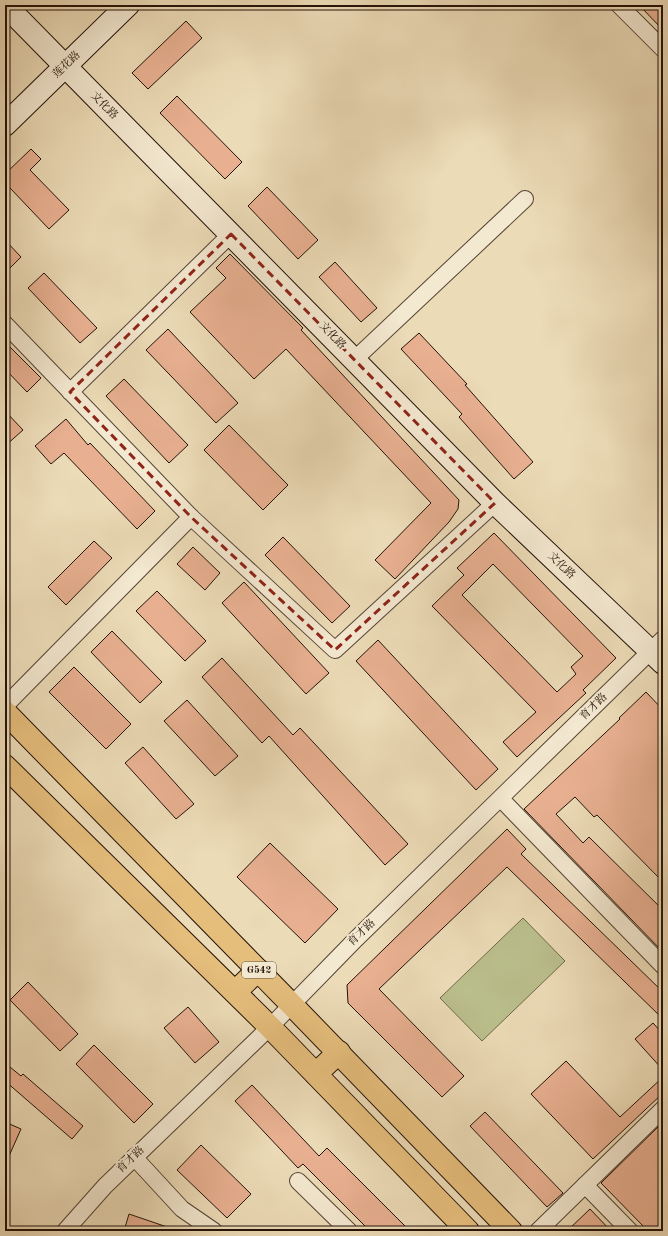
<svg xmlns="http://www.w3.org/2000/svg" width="668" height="1236" viewBox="0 0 668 1236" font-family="'Old Standard TT','Noto Serif SC',serif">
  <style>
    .green { fill: #babf8c; stroke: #6e684a }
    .building { fill: #e8b091; stroke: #231208; fill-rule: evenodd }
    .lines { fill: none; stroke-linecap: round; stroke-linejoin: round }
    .street-casing { stroke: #554434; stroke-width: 18 }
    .secondary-casing { stroke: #231208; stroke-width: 24 }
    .primary-casing { stroke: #231208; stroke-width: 24 }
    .highway-casing { stroke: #231208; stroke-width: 24 }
    .street { stroke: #f3e8d0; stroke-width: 16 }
    .secondary { stroke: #f3e8d0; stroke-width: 22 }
    .primary { stroke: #e6be7c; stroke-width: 22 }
    .highway { stroke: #e6be7c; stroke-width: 22 }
    .marked { fill: none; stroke: #8f2418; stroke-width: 3; stroke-dasharray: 8 5; stroke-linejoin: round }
    .labels { text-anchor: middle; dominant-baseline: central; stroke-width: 4; stroke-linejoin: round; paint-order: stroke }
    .shield { fill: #f3e8d0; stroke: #615244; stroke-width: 1 }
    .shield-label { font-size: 10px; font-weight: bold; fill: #231208 }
    .street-label { font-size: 11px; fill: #231208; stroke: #f3e8d0 }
  </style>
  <rect width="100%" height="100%" fill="#ecdbb7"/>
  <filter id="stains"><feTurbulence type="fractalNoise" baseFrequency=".005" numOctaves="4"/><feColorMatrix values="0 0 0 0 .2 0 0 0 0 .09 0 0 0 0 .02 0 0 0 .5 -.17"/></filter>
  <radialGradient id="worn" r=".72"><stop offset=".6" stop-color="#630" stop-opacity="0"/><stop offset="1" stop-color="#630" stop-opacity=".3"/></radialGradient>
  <polygon class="green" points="523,918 565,961 482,1041 440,998"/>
  <g class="building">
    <polygon points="639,5 663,5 663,30"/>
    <polygon points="186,21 202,38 148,89 132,73"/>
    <polygon points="177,96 242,162 225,179 160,113"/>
    <polygon points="31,149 41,159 30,170 69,210 49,229 10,188 5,194 5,174"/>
    <polygon points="267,187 318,240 298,259 248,206"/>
    <polygon points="5,240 21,257 5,273"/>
    <polygon points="230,254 303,328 301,330 459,500 458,509 449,522 395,579 375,560 431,503 286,349 254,379 190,312 226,278 216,268"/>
    <polygon points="335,262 377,308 361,322 319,277"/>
    <polygon points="44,273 97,328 80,343 28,288"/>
    <polygon points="168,329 238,403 216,423 146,350"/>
    <polygon points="419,333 467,384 465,385 533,462 514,479 459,417 462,414 401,349"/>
    <polygon points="5,342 41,378 27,392 5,369"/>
    <polygon points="124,379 188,445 169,463 106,396"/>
    <polygon points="5,411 23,430 5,446"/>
    <polygon points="66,419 88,445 90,443 155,511 137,529 64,453 51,464 35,446"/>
    <polygon points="229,425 288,485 263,510 204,450"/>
    <path d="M 494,533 L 616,658 L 583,690 L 586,693 L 517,757 L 503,742 L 536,712 L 432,606 L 464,575 L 457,568 ZM 493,564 L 583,656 L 571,667 L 576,674 L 557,692 L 462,595 Z"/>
    <polygon points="283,537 350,606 332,623 265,555"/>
    <polygon points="94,541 112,558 66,605 48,587"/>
    <polygon points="193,547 220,573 205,590 177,564"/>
    <polygon points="244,582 329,673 306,694 222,603"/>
    <polygon points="157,591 206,641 185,661 136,611"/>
    <polygon points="112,631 162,682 140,703 91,652"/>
    <polygon points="378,640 498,769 476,790 356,661"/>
    <polygon points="222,658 293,735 300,728 408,844 385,865 269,736 262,743 202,677"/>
    <polygon points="74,667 131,724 106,749 49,692"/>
    <polygon points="646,692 663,710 663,882 597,815 594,817 575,797 556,814 583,843 589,837 663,910 663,952 524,809 620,719 619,718"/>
    <polygon points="187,700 238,756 215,776 164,721"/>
    <polygon points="143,747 194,804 176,819 125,763"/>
    <polygon points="507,829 526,849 521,854 663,992 663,1019 507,867 379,989 464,1076 442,1097 348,1003 347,985"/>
    <polygon points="270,843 338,909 305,943 237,877"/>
    <polygon points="28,982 78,1034 60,1051 10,1000"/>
    <polygon points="188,1007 219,1042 195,1063 164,1028"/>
    <polygon points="653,1023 663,1034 663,1070 635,1039"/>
    <polygon points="94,1045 153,1104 134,1123 76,1064"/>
    <polygon points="566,1061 620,1117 663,1077 663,1093 593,1159 531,1094"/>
    <polygon points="5,1063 21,1076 23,1074 83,1126 72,1139 5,1081"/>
    <polygon points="252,1085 319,1156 327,1148 410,1231 370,1231 303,1164 298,1168 235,1101"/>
    <polygon points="485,1112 563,1193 547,1207 470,1126"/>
    <polygon points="5,1122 21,1129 5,1165"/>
    <polygon points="663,1122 663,1231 648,1231 601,1183"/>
    <polygon points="201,1145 251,1194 227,1218 177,1170"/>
    <polygon points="590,1209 611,1231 567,1231"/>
    <polygon points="129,1214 173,1229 173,1231 124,1231"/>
  </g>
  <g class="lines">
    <defs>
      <g id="street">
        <polyline points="619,5 663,49"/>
        <polyline points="5,324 191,517 335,650 495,503"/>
        <polyline points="355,359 525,199"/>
        <polyline points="70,392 231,234"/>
        <polyline points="5,706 191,517"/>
        <polyline points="501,799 663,966"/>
        <polyline points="134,1157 182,1209 214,1231"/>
        <polyline points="298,1181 349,1231"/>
        <polyline points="585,1185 630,1231"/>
        <polyline points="65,1231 105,1186 270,1027 356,939 663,639"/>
        <polyline points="538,1231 663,1109"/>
      </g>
      <g id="secondary">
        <polyline points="5,5 495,503 663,663"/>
        <polyline points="5,125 128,5"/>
      </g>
      <g id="primary">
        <polyline points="235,992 258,970"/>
        <polyline points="316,1074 339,1052"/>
      </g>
      <g id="highway">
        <polyline points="5,712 291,1004 511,1231"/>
        <polyline points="5,766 270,1027 468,1231"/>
      </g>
    </defs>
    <use href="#street" class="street-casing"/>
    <use href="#secondary" class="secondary-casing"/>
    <use href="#primary" class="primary-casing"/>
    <use href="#highway" class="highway-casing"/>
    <use href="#street" class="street"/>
    <use href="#secondary" class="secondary"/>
    <use href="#primary" class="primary"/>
    <use href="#highway" class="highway"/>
  </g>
  <path class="marked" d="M 231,234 L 495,503 L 335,650 L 191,517 L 70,392 Z"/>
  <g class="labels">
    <rect class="shield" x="242" y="962" width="34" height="16" rx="3"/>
    <g class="shield-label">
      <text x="259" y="970">G542</text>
    </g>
    <g class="street-label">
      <text transform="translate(67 65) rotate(-44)">莲花路</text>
      <text transform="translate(104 106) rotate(45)">文化路</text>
      <text transform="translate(332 336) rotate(46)">文化路</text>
      <text transform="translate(561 566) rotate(44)">文化路</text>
      <text transform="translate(594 707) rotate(-45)">育才路</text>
      <text transform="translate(362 933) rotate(-44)">育才路</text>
      <text transform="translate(131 1160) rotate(-44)">育才路</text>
    </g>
  </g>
  <rect width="668" height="1236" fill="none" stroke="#ecdbb7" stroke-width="20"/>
  <rect x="6" y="6" width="656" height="1224" fill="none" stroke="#231208" stroke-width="2"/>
  <rect x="10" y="10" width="648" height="1216" fill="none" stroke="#231208"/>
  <rect width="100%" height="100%" filter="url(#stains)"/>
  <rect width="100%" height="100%" fill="url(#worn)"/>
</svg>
